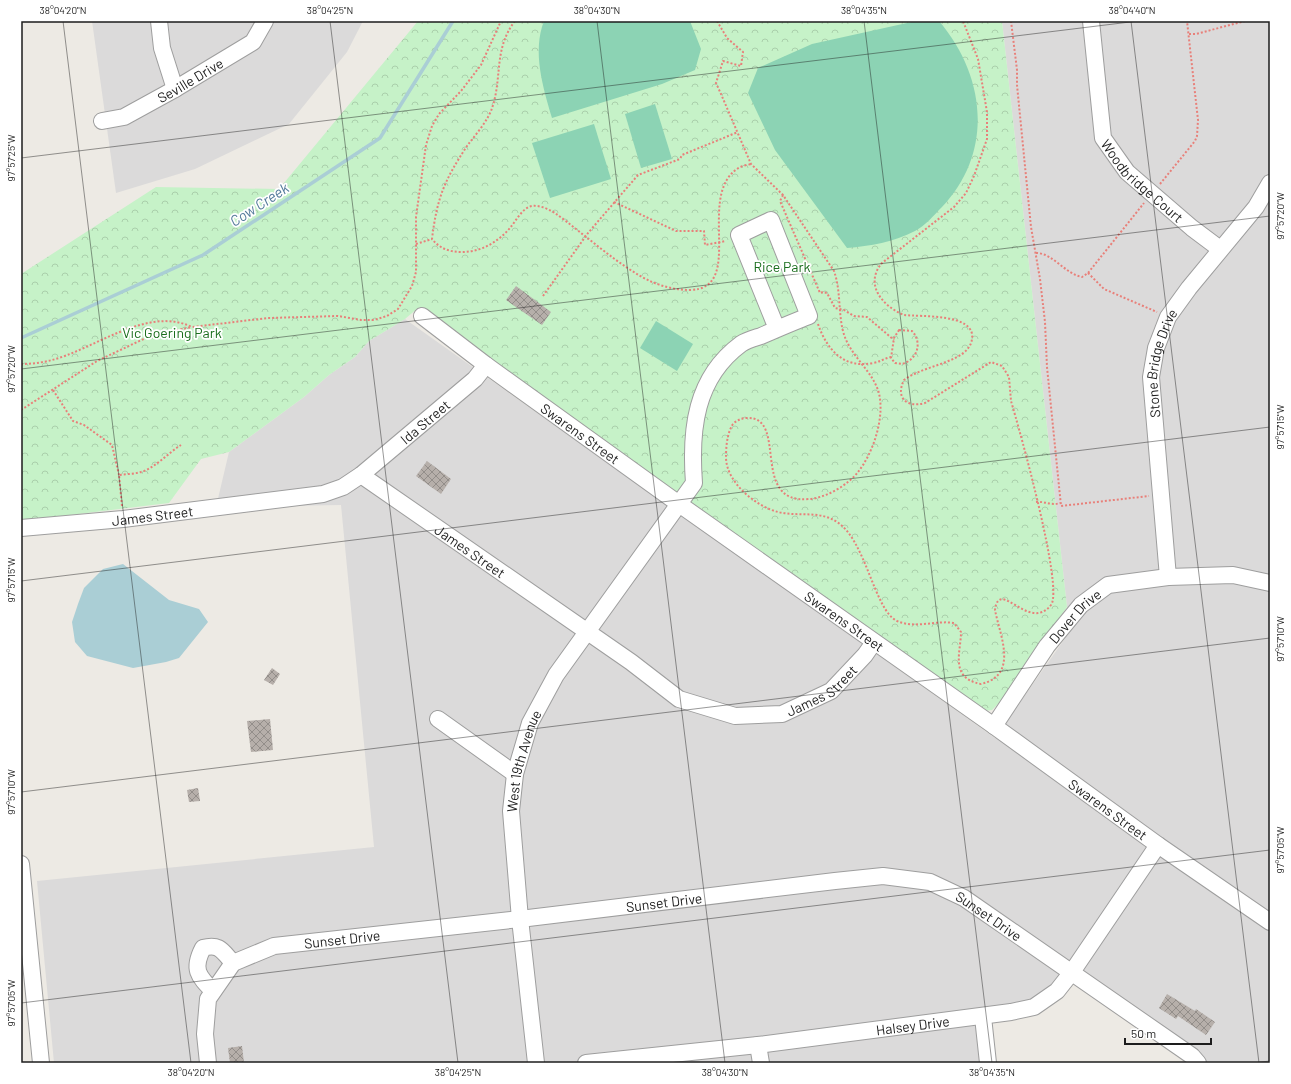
<svg xmlns="http://www.w3.org/2000/svg" width="1291" height="1084" viewBox="0 0 1291 1084" font-family="Barlow,sans-serif">
  <style>
    .residential { fill: #dbdada }
    .park { fill: url(#park-crowns) }
    .pitch { fill: #8cd3b4 }
    .water { fill: #aaced5 }
    .lines { fill: none; stroke-linecap: round; stroke-linejoin: round }
    .stream { stroke: #aaced5; stroke-width: 3.5 }
    .building { fill: url(#building-cross-hatch) }
    .minor-casing { stroke: #9e9e9e; stroke-width: 18 }
    .path { stroke: #e8807a; stroke-width: 2; stroke-dasharray: 2 2; stroke-linecap: butt }
    .minor { stroke: #fff; stroke-width: 16 }
    .ticks { fill: none; stroke: #1d1d1d; stroke-width: 1; stroke-opacity: 0.45 }
    .labels { text-anchor: middle; dominant-baseline: central; stroke-width: 3.5; stroke-linejoin: round; paint-order: stroke }
    .street-label { font-size: 14px; fill: #1d1d1d; stroke: #fff }
    .park-label { font-size: 14px; fill: #196d1c; stroke: #fff }
    .water-label { font-size: 15px; font-style: italic; fill: #537a9a; stroke: #fff }
    .neatline { fill: none; stroke: #1d1d1d; stroke-width: 1.5 }
    .ticks-label { font-size: 10px; text-anchor: middle; fill: #1d1d1d }
  </style>
  <defs>
    <pattern id="park-crowns" width="20" height="18" patternUnits="userSpaceOnUse"><rect width="20" height="18" fill="#c6f2c8"/><path d="M2 6a3 3 0 1 1 6 0M12 15a3 3 0 1 1 6 0" fill="none" stroke="#aacfab"/></pattern>
    <pattern id="building-cross-hatch" width="8" height="8" patternUnits="userSpaceOnUse"><rect width="8" height="8" fill="#b6afaa"/><path d="M0 0l8 8M0 8l8-8" fill="none" stroke="#938e8a"/></pattern>
  </defs>
  <rect width="100%" height="100%" fill="#edeae4"/>
  <g class="residential">
    <polygon points="92,21 363,21 347,52 289,124 195,169 116,193"/>
    <polygon points="1002,21 1270,21 1270,1063 1199,1063 1072,972 1044,1001 983,1017 988,1063 54,1063 37,881 374,847 341,505 216,507 229,452 304,397 329,375 355,357 369,341 405,319 995,738 1080,617 1067,607"/>
  </g>
  <polygon class="park" points="418,21 1002,21 1067,607 1001,701 992,710 984,711 418,308 405,319 369,341 355,357 329,375 304,397 229,452 201,459 169,503 21,521 21,274 156,187 279,189"/>
  <g class="pitch">
    <path d="M 544,21 L 690,21 L 701,49 L 695,70 L 662,84 L 552,118 C 543,87 532,52 544,21 Z"/>
    <path d="M 916,21 L 939,21 C 986,76 994,152 942,207 C 934,215 925,226 915,231 C 894,242 870,246 847,248 L 775,150 L 748,93 L 758,68 L 812,44 Z"/>
    <polygon points="655,104 672,159 641,168 625,114"/>
    <polygon points="594,124 611,179 550,198 532,143"/>
    <polygon points="656,321 693,344 677,371 640,348"/>
  </g>
  <polygon class="water" points="123,564 169,600 199,609 208,622 179,658 166,662 133,668 87,656 75,642 72,622 78,604 84,588 103,569"/>
  <g class="lines">
    <polyline class="stream" points="21,338 203,255 380,138 453,21"/>
  </g>
  <g class="building">
    <polygon points="516,286 551,312 542,325 506,300"/>
    <polygon points="427,461 451,479 441,494 416,476"/>
    <polygon points="272,668 280,674 273,685 264,680"/>
    <polygon points="270,719 273,750 251,752 247,721"/>
    <polygon points="198,788 200,801 189,802 187,790"/>
    <polygon points="1167,994 1195,1011 1196,1009 1215,1022 1206,1035 1178,1016 1176,1019 1159,1008"/>
    <polygon points="242,1046 244,1063 230,1063 228,1048"/>
  </g>
  <g class="lines">
    <defs>
      <g id="minor">
        <polyline points="159,21 162,48 175,89"/>
        <path id="s1" d="M 1091,21 L 1103,138 L 1127,172 L 1192,228 L 1220,249"/>
        <path id="s2" d="M 102,121 L 124,117 L 175,89 L 253,42 L 265,21"/>
        <path id="s3" d="M 422,316 L 486,365 L 679,504 L 994,726 L 1158,845 L 1270,922"/>
        <path id="s4" d="M 361,475 L 631,662 L 679,699 L 735,716 L 782,714 L 831,691 L 865,655 L 874,642"/>
        <path id="s5" d="M 21,528 L 123,519 L 323,494 L 343,487 L 361,475 L 475,379 L 486,365"/>
        <path id="s6" d="M 1168,577 L 1151,377 L 1156,348 L 1168,317 L 1189,288 L 1256,207 L 1270,183"/>
        <polyline points="438,719 515,774"/>
        <path id="s7" d="M 994,726 L 1047,646 L 1081,605 L 1108,585 L 1168,577 L 1233,575 L 1270,583"/>
        <polyline points="21,864 41,1063"/>
        <path d="M 213,991 C 198,976 192,969 203,948 C 220,943 223,952 233,963"/>
        <polyline points="983,1017 988,1063"/>
        <polyline points="758,1045 761,1063"/>
        <path id="s8" d="M 208,1063 L 205,1034 L 208,999 L 233,963 L 274,946 L 520,919 L 835,881 L 883,876 L 930,882 L 964,898 L 1192,1056 L 1198,1063"/>
        <path id="s9" d="M 536,1063 L 520,919 L 511,811 L 515,774 L 530,723 L 556,675 L 694,483 C 690,430 695,378 741,344 C 747,340 755,338 761,336 C 777,329 793,322 809,316 L 771,220 L 739,235 L 777,329"/>
        <path id="s10" d="M 586,1063 L 758,1045 L 1011,1012 L 1034,1007 L 1057,991 L 1072,972 L 1158,845"/>
      </g>
    </defs>
    <use href="#minor" class="minor-casing"/>
    <g class="path">
      <path d="M 515,21 C 494,48 502,76 493,105 C 489,120 476,134 467,146 C 444,181 437,198 432,239 C 440,249 450,252 462,252 C 481,252 498,242 510,228 C 516,221 522,208 532,206 C 540,205 548,209 555,213 C 583,233 621,268 652,282 C 664,287 677,290 690,290 C 746,289 696,197 737,169 C 741,166 747,165 751,164"/>
      <path d="M 717,21 L 727,38 L 743,52 L 741,66 L 723,61 L 716,83 L 721,94 L 751,164 L 783,195 L 834,271 C 841,291 838,311 843,331 C 849,355 870,368 878,390 C 886,414 874,452 858,472 C 848,485 826,498 809,499 C 749,505 789,416 747,418 C 742,418 737,420 733,424 C 727,433 726,447 726,457 C 726,482 755,506 778,512 C 798,517 819,510 837,522 C 866,540 874,610 897,621 C 915,629 936,620 954,623 L 961,632 C 961,652 949,678 981,684 C 1019,675 1000,636 995,610 C 999,577 1029,633 1051,605 C 1064,588 1019,428 1011,401 L 1009,377 L 1002,366 L 991,362 L 925,403 C 907,408 895,398 904,380 C 919,369 940,366 957,357 C 965,353 971,347 972,339 C 976,313 921,317 904,315 C 882,306 864,284 882,263 L 954,207 L 966,193 L 974,176 L 987,139 L 987,112 L 978,59 L 963,21"/>
      <polyline points="1011,21 1017,70 1017,85 1031,227 1040,279 1045,322 1047,367 1061,506 1149,496"/>
      <polyline points="1189,34 1196,34 1245,21"/>
      <polyline points="1160,184 1195,141 1197,136 1198,120 1187,21"/>
      <polyline points="783,195 780,201 820,293 823,292 827,293 835,308 844,310 854,316 867,317 894,340"/>
      <polyline points="614,202 676,231 704,231 705,245 726,241"/>
      <polyline points="416,244 432,239"/>
      <path d="M 1036,253 C 1053,253 1065,274 1082,277 L 1088,273 L 1144,203"/>
      <polyline points="1088,273 1104,289 1157,312"/>
      <polyline points="543,296 588,233 638,175 680,159 682,155 738,132"/>
      <path d="M 818,324 C 827,350 844,369 873,363 C 880,362 885,358 891,357"/>
      <path d="M 899,330 L 912,331 C 923,343 917,360 902,364 L 895,363 L 891,358 L 894,338 Z"/>
      <path d="M 21,364 C 30,364 39,363 48,361 C 93,351 146,305 192,327 L 268,318 L 338,316 L 361,320 L 374,320 L 387,316 L 398,309 L 412,286 L 416,272 L 416,217 L 426,145 L 432,126 L 439,114 L 461,91 L 481,65 L 501,21"/>
      <polyline points="53,390 73,421 84,425 112,445 119,475"/>
      <polyline points="21,410 97,361 150,336 192,327"/>
      <path d="M 1036,502 C 1045,501 1051,506 1060,503"/>
      <path d="M 122,506 L 119,475 C 126,474 134,474 141,472 C 155,468 168,453 181,445"/>
    </g>
    <use href="#minor" class="minor"/>
  </g>
  <path class="ticks" d="M 63,21 L 191,1063M 330,21 L 458,1063M 597,21 L 725,1063M 864,21 L 992,1063M 1131,21 L 1259,1063M 21,158 L 1138,21M 21,369 L 1270,216M 21,581 L 1270,427M 21,792 L 1270,638M 21,1003 L 1270,850M 1253,1063 L 1270,1061"/>
  <g class="labels">
    <g class="street-label">
      <text stroke="none"><textPath href="#s2" startOffset="98">Seville Drive</textPath></text>
      <text stroke="none"><textPath href="#s1" startOffset="176">Woodbridge Court</textPath></text>
      <text stroke="none"><textPath href="#s6" startOffset="216">Stone Bridge Drive</textPath></text>
      <text stroke="none"><textPath href="#s5" startOffset="430">Ida Street</textPath></text>
      <text stroke="none"><textPath href="#s3" startOffset="197">Swarens Street</textPath></text>
      <text stroke="none"><textPath href="#s5" startOffset="132">James Street</textPath></text>
      <text stroke="none"><textPath href="#s4" startOffset="133">James Street</textPath></text>
      <text stroke="none"><textPath href="#s7" startOffset="137">Dover Drive</textPath></text>
      <text stroke="none"><textPath href="#s3" startOffset="521">Swarens Street</textPath></text>
      <text stroke="none"><textPath href="#s4" startOffset="541">James Street</textPath></text>
      <text stroke="none"><textPath href="#s9" startOffset="305">West 19th Avenue</textPath></text>
      <text stroke="none"><textPath href="#s3" startOffset="845">Swarens Street</textPath></text>
      <text stroke="none"><textPath href="#s8" startOffset="545">Sunset Drive</textPath></text>
      <text stroke="none"><textPath href="#s8" startOffset="881">Sunset Drive</textPath></text>
      <text stroke="none"><textPath href="#s8" startOffset="221">Sunset Drive</textPath></text>
      <text stroke="none"><textPath href="#s10" startOffset="329">Halsey Drive</textPath></text>
    </g>
    <g class="park-label">
      <text x="782" y="266">Rice Park</text>
      <text x="172" y="332">Vic Goering Park</text>
    </g>
    <g class="water-label">
      <text transform="translate(259 204) rotate(-33)">Cow Creek</text>
    </g>
  </g>
  <rect width="1291" height="1084" fill="none" stroke="#ffffff" stroke-width="44"/>
  <path d="M1125 1038v6h86v-6" fill="none" stroke="#1d1d1d" stroke-width="2"/>
  <text x="1131" y="1038" font-size="12" fill="#1d1d1d" stroke="#ffffff" stroke-width="3" paint-order="stroke">50 m</text>
  <rect x="22" y="22" width="1247" height="1040" class="neatline"/>
  <g class="ticks-label">
    <text x="63" y="14">38°04'20"N</text>
    <text x="330" y="14">38°04'25"N</text>
    <text x="597" y="14">38°04'30"N</text>
    <text x="864" y="14">38°04'35"N</text>
    <text x="1132" y="14">38°04'40"N</text>
    <text transform="translate(11 158) rotate(-90)" y="4">97°57'25"W</text>
    <text transform="translate(1280 216) rotate(-90)" y="4">97°57'20"W</text>
    <text transform="translate(11 369) rotate(-90)" y="4">97°57'20"W</text>
    <text transform="translate(1280 427) rotate(-90)" y="4">97°57'15"W</text>
    <text transform="translate(11 580) rotate(-90)" y="4">97°57'15"W</text>
    <text transform="translate(1280 639) rotate(-90)" y="4">97°57'10"W</text>
    <text transform="translate(11 792) rotate(-90)" y="4">97°57'10"W</text>
    <text transform="translate(1280 850) rotate(-90)" y="4">97°57'05"W</text>
    <text transform="translate(11 1003) rotate(-90)" y="4">97°57'05"W</text>
    <text x="191" y="1076">38°04'20"N</text>
    <text x="458" y="1076">38°04'25"N</text>
    <text x="725" y="1076">38°04'30"N</text>
    <text x="992" y="1076">38°04'35"N</text>
  </g>
</svg>
